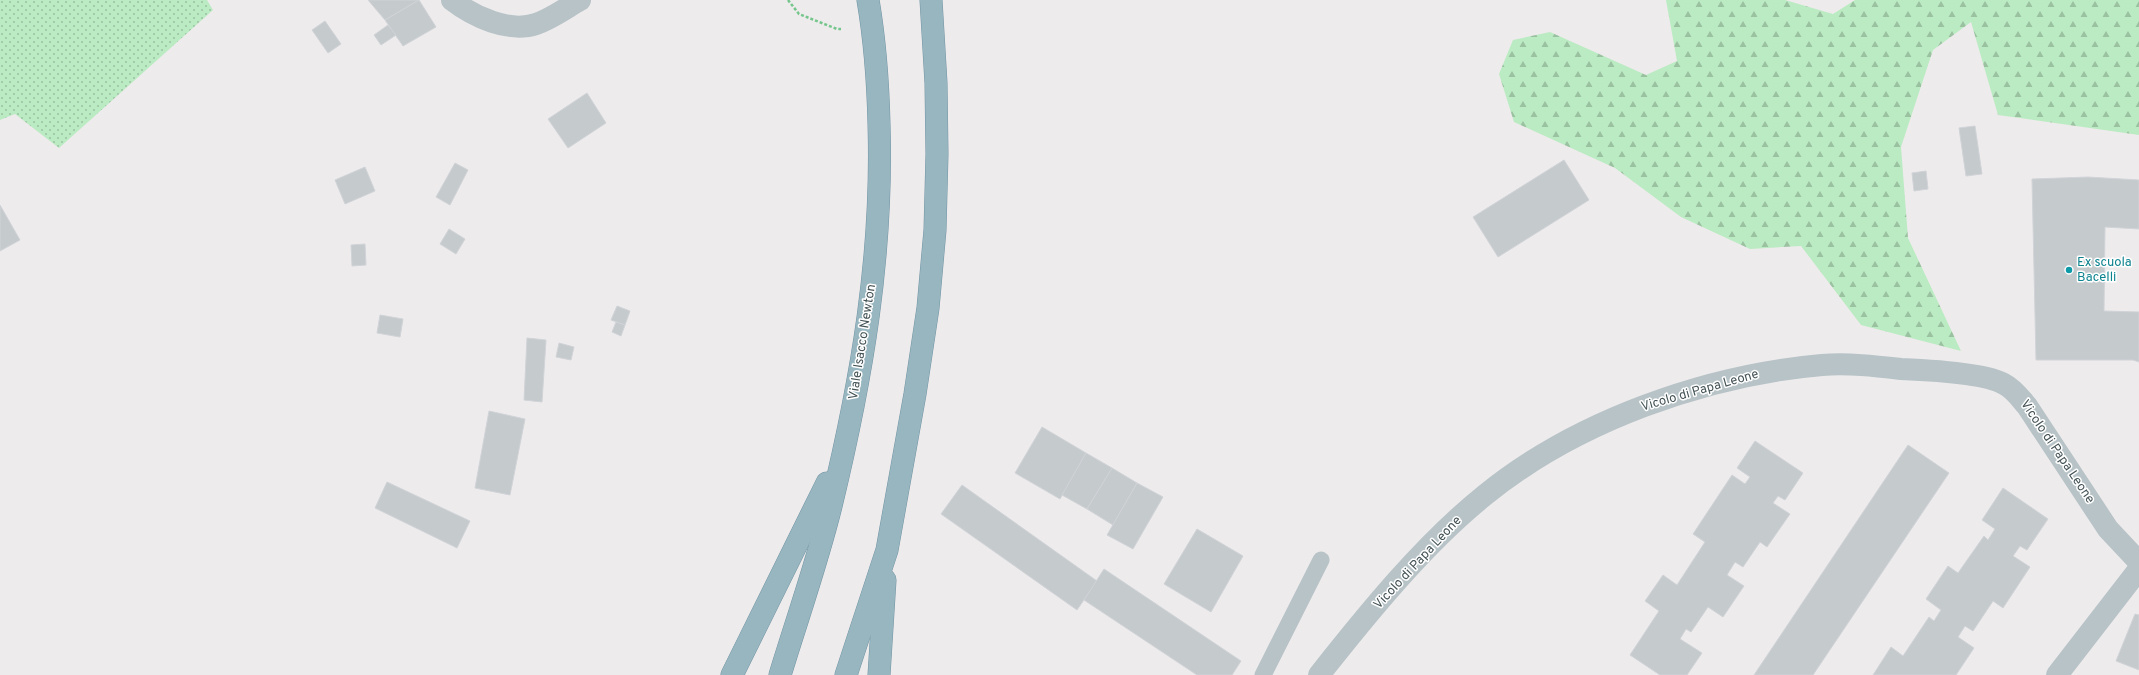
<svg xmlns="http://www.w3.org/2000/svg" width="2139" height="675" viewBox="0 0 2139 675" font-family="Overpass,sans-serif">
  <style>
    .grass { fill: url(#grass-dots) }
    .forest { fill: url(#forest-firs) }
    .building { fill: #c5cacd; stroke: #d0d3d7 }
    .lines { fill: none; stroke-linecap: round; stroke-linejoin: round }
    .trunk-casing { stroke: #7195a4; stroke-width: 23 }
    .path { stroke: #75c68c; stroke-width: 2.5; stroke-dasharray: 3 2; stroke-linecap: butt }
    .service { stroke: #b7c3c7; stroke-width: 17 }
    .minor { stroke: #b7c3c7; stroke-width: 22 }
    .trunk { stroke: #98b6c0; stroke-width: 22 }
    .culture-dot { fill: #0f9aa8; stroke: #fff; stroke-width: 1.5 }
    .labels { text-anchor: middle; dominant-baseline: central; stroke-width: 3; stroke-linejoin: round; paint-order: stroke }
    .culture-label { font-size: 13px; fill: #0d838f; stroke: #fff; text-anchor: start }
    .street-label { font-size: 13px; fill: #455357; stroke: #fff }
  </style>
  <defs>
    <pattern id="grass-dots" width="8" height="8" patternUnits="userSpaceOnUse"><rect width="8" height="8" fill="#bbebc2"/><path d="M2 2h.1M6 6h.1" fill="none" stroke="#9ac1a0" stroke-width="1.8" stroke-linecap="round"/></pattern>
    <pattern id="forest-firs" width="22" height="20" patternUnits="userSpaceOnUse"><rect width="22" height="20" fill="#bbebc2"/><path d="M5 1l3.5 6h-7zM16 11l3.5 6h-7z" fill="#9ac1a0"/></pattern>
  </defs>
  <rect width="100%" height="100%" fill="#eeebec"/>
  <polygon class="grass" points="0,0 207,0 213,10 59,148 15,114 0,120"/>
  <polygon class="forest" points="1666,0 1785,0 1833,14 1855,0 2139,0 2139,135 1998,115 1971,22 1933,50 1901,147 1908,238 1961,351 1861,325 1801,246 1750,249 1681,217 1615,168 1514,122 1499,74 1513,40 1550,32 1646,75 1677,61"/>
  <g class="building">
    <polygon points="368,0 419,0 385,20"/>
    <polygon points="419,0 436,27 403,46 385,20"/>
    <polygon points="325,21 341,44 328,53 312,30"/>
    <polygon points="388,25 396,35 381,45 374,35"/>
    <polygon points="587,93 606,123 568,148 548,119"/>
    <polygon points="1975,126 1982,174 1966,176 1959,128"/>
    <polygon points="1564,160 1589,200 1498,257 1473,217"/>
    <polygon points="455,163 468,170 450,205 436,197"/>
    <polygon points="365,167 375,191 345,204 335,180"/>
    <polygon points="1926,171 1928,189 1914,191 1912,173"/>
    <polygon points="2088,177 2139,180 2139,229 2105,227 2104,311 2139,312 2139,362 2133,360 2036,360 2032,179"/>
    <polygon points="0,205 20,240 0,251"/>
    <polygon points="449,229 465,239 456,254 440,244"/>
    <polygon points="365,244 366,265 352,266 351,245"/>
    <polygon points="617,306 630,311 625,325 611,320"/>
    <polygon points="380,315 403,319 400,337 377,333"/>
    <polygon points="616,322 625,325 621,336 612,332"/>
    <polygon points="527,338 546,340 542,402 524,400"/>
    <polygon points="559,343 574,347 571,360 556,357"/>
    <polygon points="489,411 525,419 510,495 475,488"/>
    <polygon points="1042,427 1086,453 1060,499 1015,473"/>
    <polygon points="1755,441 1803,473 1785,500 1778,496 1773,503 1790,514 1767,547 1760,542 1743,567 1735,562 1727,575 1744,586 1723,617 1708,607 1691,632 1686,629 1680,639 1702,653 1687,675 1660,675 1630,655 1659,611 1645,601 1663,575 1677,585 1705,542 1693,534 1732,475 1745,484 1750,477 1737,468"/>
    <polygon points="1908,445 1949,473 1813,675 1754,675"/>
    <polygon points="1086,453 1112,468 1087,509 1062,495"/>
    <polygon points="1112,468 1137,483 1113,525 1087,509"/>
    <polygon points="387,482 470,521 457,548 375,508"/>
    <polygon points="1137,483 1163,497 1133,549 1107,535"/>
    <polygon points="962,485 1097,581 1077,610 941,514"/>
    <polygon points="2003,488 2048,519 2027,550 2020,546 2013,556 2030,567 2003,608 1993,601 1973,631 1965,626 1958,637 1974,648 1956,675 1873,675 1891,647 1903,656 1929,617 1934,621 1941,610 1926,599 1948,566 1958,573 1984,536 1988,540 1995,529 1982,520"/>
    <polygon points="1197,529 1243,556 1211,612 1164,584"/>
    <polygon points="1104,569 1241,661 1232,675 1197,675 1084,600"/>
    <polygon points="2135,614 2139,615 2139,670 2116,661"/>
  </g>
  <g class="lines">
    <defs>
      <g id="trunk">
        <polyline points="732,675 827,483"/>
        <path d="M 780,675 C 797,619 817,563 831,506 C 862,378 883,256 879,124 C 878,82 875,41 868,0"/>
        <polyline points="846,675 887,550 915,394 928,308 935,230 937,154 936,83 931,0"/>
        <polyline points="879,675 885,580"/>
      </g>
    </defs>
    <use href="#trunk" class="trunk-casing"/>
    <polyline class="path" points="788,0 799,14 837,29 841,29"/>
    <polyline class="service" points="1263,675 1321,560"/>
    <g class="minor">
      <path d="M 452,0 C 474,17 509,33 536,24 C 551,19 566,8 580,0"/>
      <path d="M 1319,675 C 1368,613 1424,544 1485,495 C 1576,421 1706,375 1822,365 C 1848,363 1875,366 1901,369 C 1925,370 1985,373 2004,384 C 2014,389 2020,398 2027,406 L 2108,529 L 2139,562"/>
      <polyline points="2057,675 2139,569"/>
    </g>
    <use href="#trunk" class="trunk"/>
  </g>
  <circle class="culture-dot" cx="2069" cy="270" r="4"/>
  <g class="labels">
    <g class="culture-label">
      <text x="2077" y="263">Ex scuola<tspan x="2077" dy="15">Bacelli</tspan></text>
    </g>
    <g class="street-label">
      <text transform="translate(863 342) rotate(-81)">Viale Isacco Newton</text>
      <text transform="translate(1700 391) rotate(-16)">Vicolo di Papa Leone</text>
      <text transform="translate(2057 452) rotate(56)">Vicolo di Papa Leone</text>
      <text transform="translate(1418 563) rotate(-47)">Vicolo di Papa Leone</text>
    </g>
  </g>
</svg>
